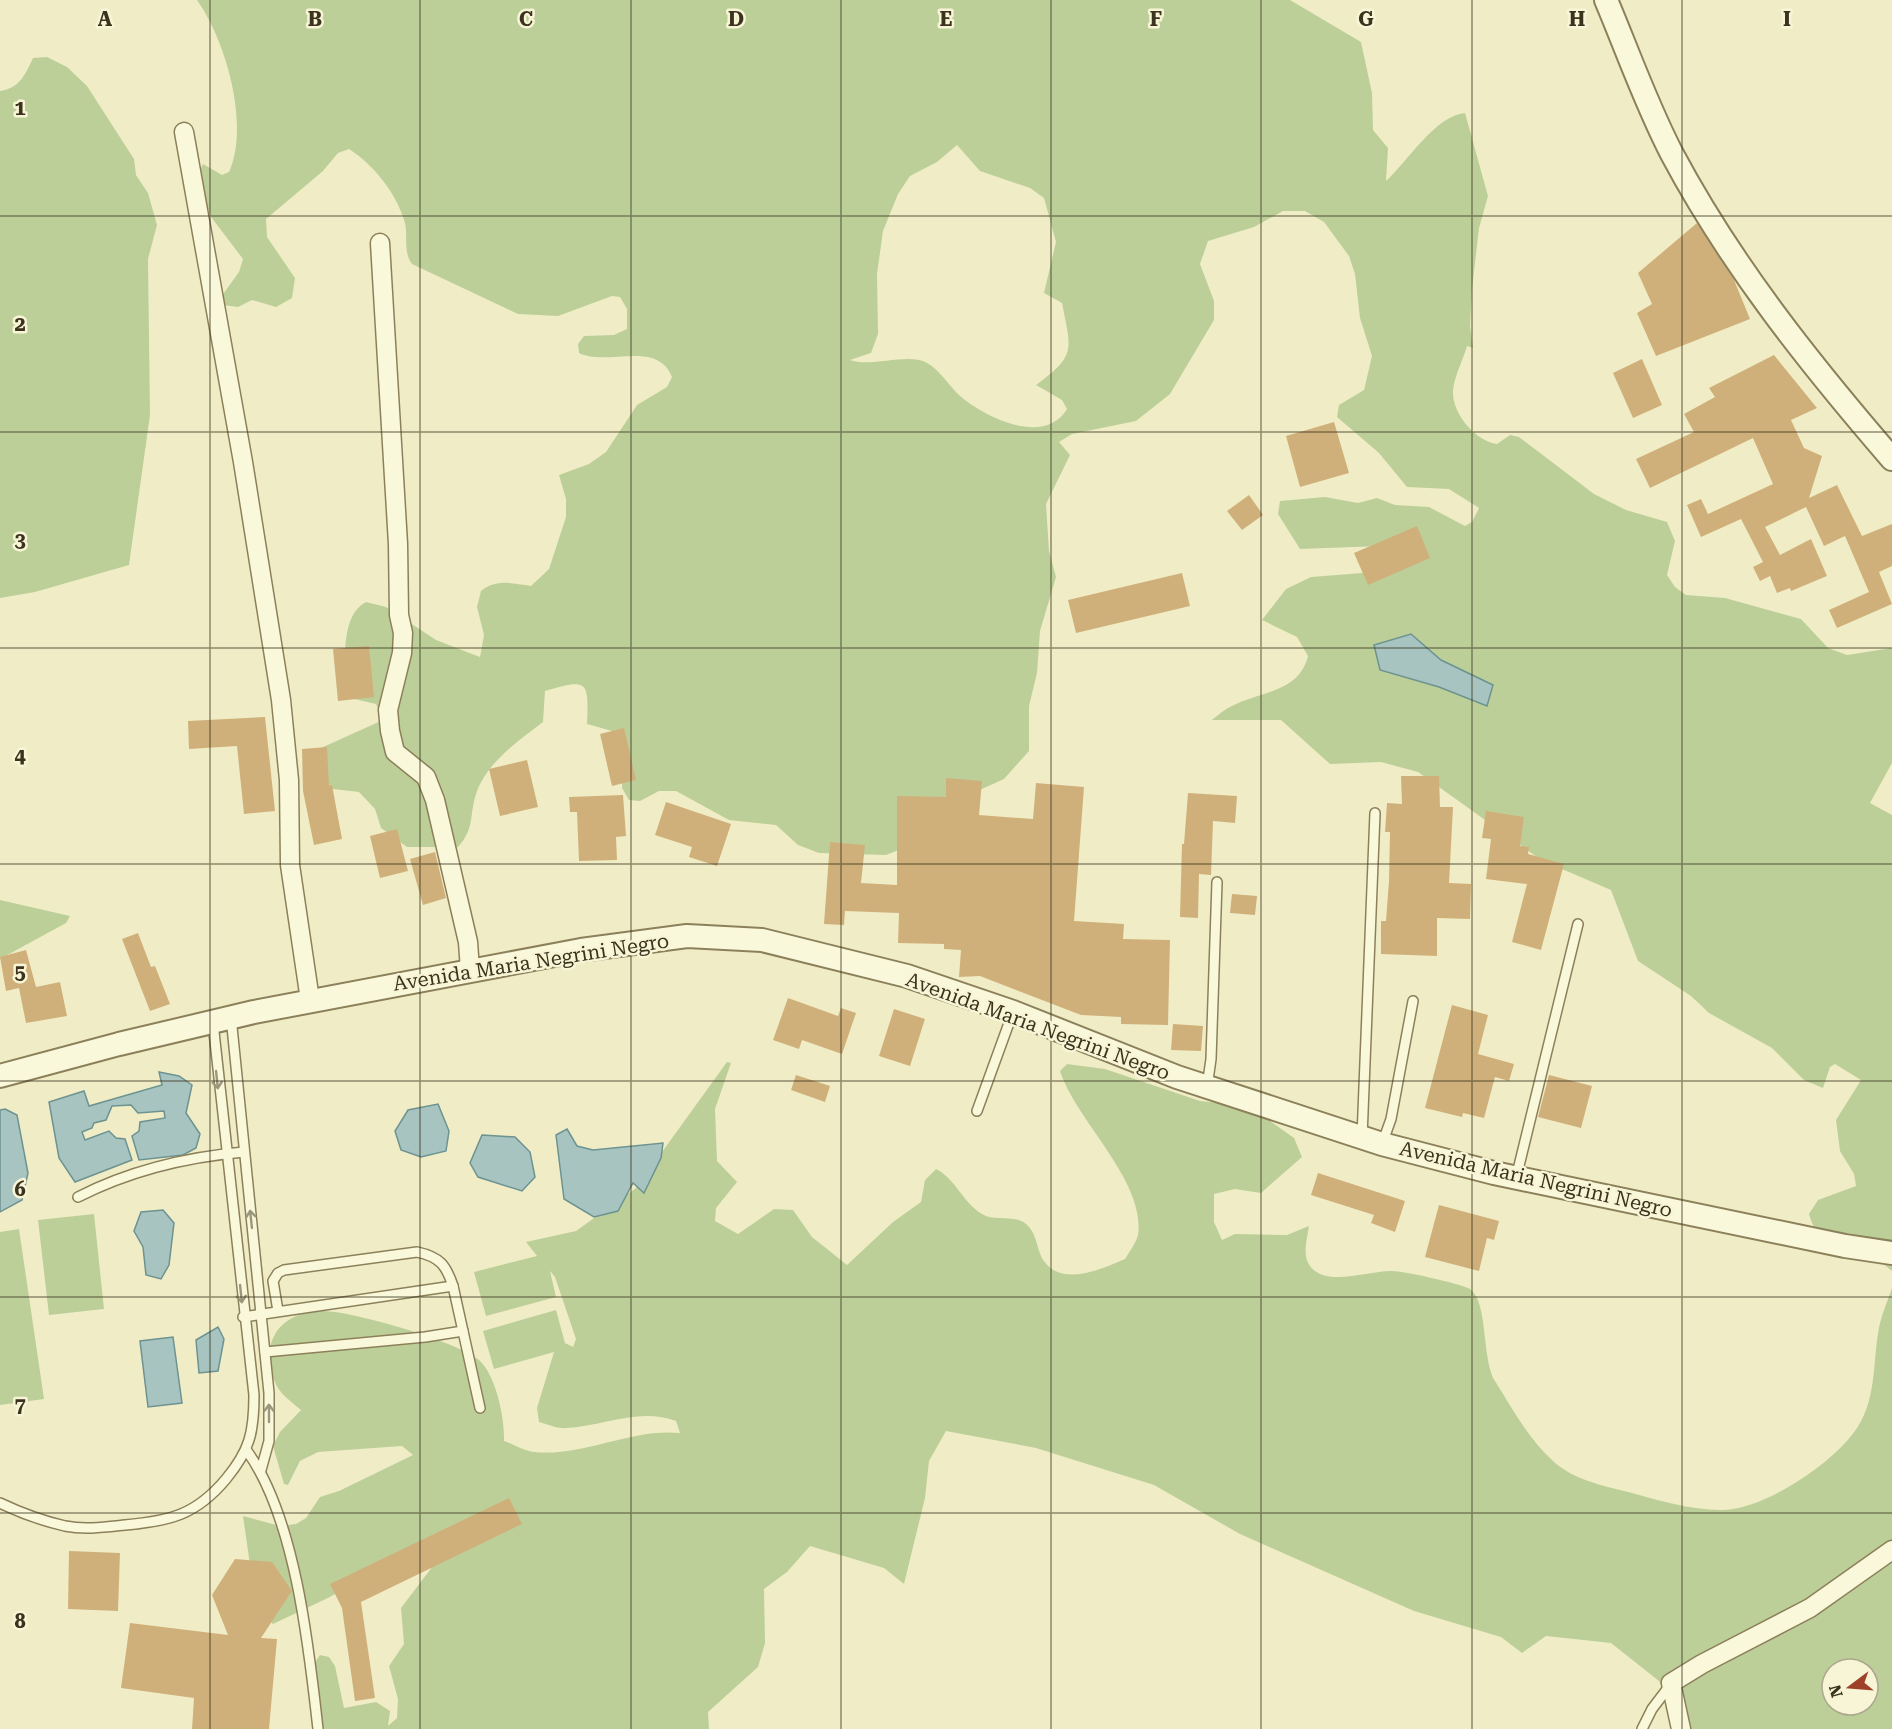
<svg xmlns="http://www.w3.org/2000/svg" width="1892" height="1729" viewBox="0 0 1892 1729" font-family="'Roboto Serif',serif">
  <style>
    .green { fill: #bdcf99; fill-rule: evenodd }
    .water { fill: #a7c4c1; stroke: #6d9391; stroke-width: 1.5 }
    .building { fill: #d0b07a }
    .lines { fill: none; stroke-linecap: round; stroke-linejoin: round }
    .service-casing { stroke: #8c805b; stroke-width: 12 }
    .minor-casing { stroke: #8c805b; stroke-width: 21 }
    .tertiary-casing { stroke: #8c805b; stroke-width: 26 }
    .service { stroke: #faf8da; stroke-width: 9 }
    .minor { stroke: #faf8da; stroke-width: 18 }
    .tertiary { stroke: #faf8da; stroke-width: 22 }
    .oneway { stroke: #9b967c }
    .grid { fill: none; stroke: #3c331f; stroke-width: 1.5; stroke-opacity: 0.55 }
    .labels { text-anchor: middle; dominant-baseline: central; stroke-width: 5; stroke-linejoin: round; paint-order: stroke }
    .street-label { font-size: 20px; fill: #3c331f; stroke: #f7f5d6 }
    .grid-label { font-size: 20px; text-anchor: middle; font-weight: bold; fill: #3c331f; stroke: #f7f5d6; stroke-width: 5; stroke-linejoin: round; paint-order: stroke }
  </style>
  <rect width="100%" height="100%" fill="#f0edc6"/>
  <g class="green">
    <path d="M 197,0 L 1290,0 L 1361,42 L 1372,93 L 1373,130 L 1388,148 L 1386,181 C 1407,162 1436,115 1465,113 L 1488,196 L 1479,228 L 1472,289 L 1470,326 L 1473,348 L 1467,346 C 1463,360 1454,377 1453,391 C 1452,414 1476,441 1497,444 L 1510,435 L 1519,437 L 1594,494 L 1626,510 L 1667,522 L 1675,541 L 1667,575 L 1675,587 L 1686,595 L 1725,598 L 1801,619 L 1828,648 L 1847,655 L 1892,648 L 1892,763 L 1870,803 L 1892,815 L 1892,1271 C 1866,1245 1820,1257 1809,1214 L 1818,1200 L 1856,1186 L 1854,1174 L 1840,1151 L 1836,1120 L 1861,1080 L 1835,1064 L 1830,1067 L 1823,1088 L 1804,1080 L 1772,1048 L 1709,1013 L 1691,996 L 1638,961 L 1611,890 L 1541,860 L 1418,772 L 1381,762 L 1330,764 L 1281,720 L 1212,720 C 1218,715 1225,709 1232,706 C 1260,691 1299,693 1308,656 L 1297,637 L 1262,620 L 1286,589 L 1311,577 L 1375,572 L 1381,546 L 1300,549 L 1278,514 L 1280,501 L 1325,497 L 1358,503 L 1377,498 L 1395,505 L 1429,507 L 1465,526 L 1472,522 L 1479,508 L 1449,489 L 1407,487 L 1379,453 L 1337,417 L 1339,405 L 1364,390 L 1372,356 L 1360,318 L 1355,274 L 1349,256 L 1324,222 L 1305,211 L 1283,211 L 1254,227 L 1208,241 L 1200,264 L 1214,301 L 1214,320 L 1170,394 L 1136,421 L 1072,434 L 1059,442 L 1070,455 L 1046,504 L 1049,551 L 1056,577 L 1040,631 L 1037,673 L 1029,706 L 1029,751 L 1004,779 L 962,798 L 922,841 L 886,855 L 819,853 L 798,845 L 776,825 L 729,820 L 676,791 L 659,791 L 640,801 L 629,800 L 622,788 L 623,753 L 619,737 L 612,731 L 587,724 C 589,679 587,679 545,691 L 543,722 C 518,741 486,763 476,794 C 469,816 475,828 458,847 L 407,847 L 381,828 L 375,809 L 359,792 L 333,789 L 317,781 L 321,748 L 383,720 L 376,704 L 350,698 L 345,693 C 346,665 339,616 366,602 L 386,607 L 436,640 L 480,657 L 484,635 L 477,607 L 481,591 C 496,579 512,583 531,586 L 549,569 L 566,517 L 566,499 L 559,475 L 589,464 L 606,452 L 637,405 L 667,387 L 672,377 C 657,339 607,367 579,353 L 578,344 L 584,336 L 614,335 L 627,329 L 627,309 L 620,297 L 612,296 L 558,316 L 518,314 L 412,264 C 403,252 408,237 405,223 C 397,194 374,165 349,149 L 338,153 L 323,171 L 266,219 L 267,237 L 295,278 L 292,298 L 276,307 L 252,300 L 238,307 L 223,305 L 221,297 L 239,272 L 243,259 L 211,217 L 197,176 L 203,164 L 222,175 L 229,172 C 250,125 226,41 197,0 ZM 957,145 L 980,171 L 1030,188 L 1044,198 L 1056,242 L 1044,293 L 1062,303 C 1071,350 1077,355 1036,385 L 1062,400 L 1067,409 C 1044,447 985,417 960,396 C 950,387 940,370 927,363 C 908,352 871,368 850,360 L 871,353 L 878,334 L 877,274 L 883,231 L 898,194 L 910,176 L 937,162 Z"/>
    <path d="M 47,57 L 67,67 L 87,86 L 134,159 L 136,175 L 148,193 L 157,225 L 148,259 L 150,415 L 129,565 L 35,592 L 0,598 L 0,91 C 20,88 25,75 33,58 Z"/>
    <polygon points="0,900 70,916 66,923 0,959"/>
    <path d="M 727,1062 L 731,1063 L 715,1109 L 717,1161 L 737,1182 L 716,1208 L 715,1221 L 738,1234 L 774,1209 L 793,1210 L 812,1237 L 847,1265 L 893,1222 L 921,1202 L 925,1180 L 936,1169 C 956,1179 963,1203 982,1214 C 994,1222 1015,1214 1026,1224 C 1038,1234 1036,1250 1044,1261 C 1063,1288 1103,1268 1125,1259 C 1129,1252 1136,1243 1138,1235 C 1146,1181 1076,1121 1060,1071 L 1067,1064 L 1105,1069 L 1200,1101 L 1249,1106 L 1294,1138 L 1302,1157 L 1261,1193 L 1235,1189 L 1214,1194 L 1214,1222 L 1222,1240 L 1235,1234 L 1287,1235 L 1309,1226 C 1307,1239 1302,1256 1310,1266 C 1326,1288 1370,1270 1392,1271 C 1405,1271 1456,1283 1468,1288 C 1489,1298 1481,1358 1495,1381 C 1512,1408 1529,1440 1553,1461 C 1574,1480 1601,1485 1628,1492 C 1658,1500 1690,1510 1721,1510 C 1764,1510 1834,1463 1857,1428 C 1878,1396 1872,1358 1880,1323 C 1883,1311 1888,1300 1892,1288 L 1892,1729 L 1689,1729 L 1673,1709 L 1659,1681 L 1611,1643 L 1546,1636 L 1522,1653 L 1501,1637 L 1414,1611 L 1240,1534 L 1154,1485 L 1036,1448 L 946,1431 L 929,1461 L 925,1498 L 904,1584 L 884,1568 L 810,1546 L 787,1572 L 764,1589 L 765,1643 L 758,1667 L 708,1712 L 709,1729 L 316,1729 L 312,1667 L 320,1655 L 329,1657 L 335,1666 L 344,1708 L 376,1702 L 390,1711 L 388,1726 L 397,1718 L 398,1699 L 389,1666 L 404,1644 L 401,1608 L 439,1558 L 407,1548 L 330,1597 L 273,1624 L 269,1620 L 250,1565 L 243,1516 L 280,1526 L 296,1524 L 306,1518 L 320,1497 L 339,1491 L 413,1455 L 402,1446 L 318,1452 L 300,1461 L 288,1485 L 284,1484 L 273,1446 L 280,1432 L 301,1410 C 294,1404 283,1396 278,1388 C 256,1348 277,1310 324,1311 C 355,1312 456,1341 479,1360 C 496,1375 505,1419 504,1441 C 513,1444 524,1451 534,1452 C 583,1457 631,1428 680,1433 L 676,1421 C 640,1407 603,1426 566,1428 C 558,1429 547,1424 539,1422 L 537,1408 L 554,1352 L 494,1369 L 483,1331 L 556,1310 L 565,1343 L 573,1347 L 576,1339 L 555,1277 L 550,1271 L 556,1297 L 486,1316 L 474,1272 L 537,1256 L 526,1242 L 576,1231 L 636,1188 ZM 1832,1669 L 1868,1669 L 1868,1705 L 1832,1705 Z"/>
    <polygon points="94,1214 104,1309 49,1315 38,1220"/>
    <polygon points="19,1229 44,1399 0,1405 0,1232"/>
  </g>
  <g class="water">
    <polygon points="1411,634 1441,660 1493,685 1487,706 1439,687 1380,670 1374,645"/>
    <polygon points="159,1072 179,1076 192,1085 186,1113 200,1134 196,1148 183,1155 139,1160 132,1136 139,1131 140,1122 165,1118 164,1111 138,1113 131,1105 112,1106 106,1120 94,1123 92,1128 82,1132 85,1140 109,1131 116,1138 125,1139 132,1160 75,1182 59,1158 49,1102 84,1091 89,1106 162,1085"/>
    <polygon points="438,1104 449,1131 446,1151 421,1157 401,1150 395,1131 408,1110"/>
    <polygon points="5,1109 17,1115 28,1173 22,1200 0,1212 0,1110"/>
    <polygon points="567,1129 577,1146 593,1150 663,1143 661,1158 644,1193 633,1183 618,1211 594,1217 564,1199 556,1135"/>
    <polygon points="482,1135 515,1137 530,1152 535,1177 522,1191 478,1177 470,1163"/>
    <polygon points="163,1210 174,1223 169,1265 161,1279 146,1275 143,1247 134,1231 141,1212"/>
    <polygon points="218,1327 224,1339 218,1371 199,1373 196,1340"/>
    <polygon points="173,1337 182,1403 148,1407 140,1341"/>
  </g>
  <g class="building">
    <polygon points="1697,223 1734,280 1750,319 1656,356 1637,313 1652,304 1638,273"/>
    <polygon points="1774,355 1817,408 1791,420 1804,448 1822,456 1809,498 1837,485 1862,536 1892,524 1892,566 1879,572 1892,604 1837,628 1829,610 1869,592 1845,536 1824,546 1806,507 1765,527 1780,555 1811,539 1827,576 1791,591 1790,588 1777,593 1770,576 1760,581 1753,567 1763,562 1741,519 1701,537 1687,505 1701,499 1708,514 1773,484 1753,438 1650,488 1636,459 1694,432 1684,414 1715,397 1709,388"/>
    <polygon points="1642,359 1662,405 1633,418 1613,373"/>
    <polygon points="1334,422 1349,473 1300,487 1286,436"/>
    <polygon points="1249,495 1263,515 1242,530 1227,511"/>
    <polygon points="1417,526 1430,558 1368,585 1354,553"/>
    <polygon points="1182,573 1190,606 1076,633 1068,600"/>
    <polygon points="369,646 374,697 338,701 333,649"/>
    <polygon points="265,717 275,811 244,814 237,746 189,749 188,721"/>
    <polygon points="624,728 636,780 612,786 600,734"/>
    <polygon points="327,747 329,786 332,785 342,839 314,845 303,791 302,749"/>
    <polygon points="527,760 538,807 500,816 489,769"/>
    <polygon points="1401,776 1439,776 1440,807 1453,807 1449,883 1471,884 1470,919 1437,918 1437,956 1381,954 1381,921 1386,921 1389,881 1390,832 1385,832 1387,803 1402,804"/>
    <polygon points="946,778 982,781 979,815 1033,819 1036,783 1084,787 1074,921 1124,924 1123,939 1170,940 1168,1025 1121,1024 1121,1017 1081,1015 980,976 959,977 961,950 944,949 944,944 898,943 899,913 845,911 844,925 824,924 830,842 865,845 861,883 897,885 897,796 946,797"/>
    <polygon points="1188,793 1237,796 1235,823 1213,821 1211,875 1199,874 1198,918 1180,917 1182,844 1184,844"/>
    <polygon points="623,795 626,836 616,837 617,860 579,861 577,812 570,812 569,797"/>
    <polygon points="666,802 731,824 717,866 689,857 692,847 655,835"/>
    <polygon points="1486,811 1524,817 1520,846 1529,847 1528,854 1564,864 1541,950 1512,942 1527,884 1486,879 1491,839 1482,838"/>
    <polygon points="397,829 408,871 380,878 370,836"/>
    <polygon points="435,852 446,898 423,905 410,859"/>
    <polygon points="1232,894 1257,896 1255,915 1230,913"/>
    <polygon points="138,933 151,967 155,966 170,1004 150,1011 122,939"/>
    <polygon points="26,950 36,987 60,982 67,1016 26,1023 19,988 6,991 0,957"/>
    <polygon points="788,998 838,1016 841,1008 856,1013 842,1054 802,1040 799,1049 773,1040"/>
    <polygon points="1452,1005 1488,1015 1478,1054 1514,1064 1509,1081 1495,1077 1484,1118 1463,1113 1462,1117 1425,1108"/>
    <polygon points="894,1009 925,1019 910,1066 879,1056"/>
    <polygon points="1173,1024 1203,1026 1201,1051 1171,1050"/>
    <polygon points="796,1075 830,1086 825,1102 791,1090"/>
    <polygon points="1549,1075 1592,1086 1581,1128 1538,1117"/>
    <polygon points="1318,1173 1405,1201 1395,1232 1371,1223 1374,1215 1311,1195"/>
    <polygon points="1439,1205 1499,1221 1494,1240 1487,1238 1479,1271 1425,1257"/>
    <polygon points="509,1498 522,1524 361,1602 375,1698 355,1701 342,1608 330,1584"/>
    <polygon points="69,1551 120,1553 118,1611 68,1609"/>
    <polygon points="235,1559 272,1562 292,1591 261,1638 277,1639 269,1729 192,1729 194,1698 121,1688 130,1623 228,1635 212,1595"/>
  </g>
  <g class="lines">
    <defs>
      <g id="service">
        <polyline points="231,1017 269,1393 269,1441 261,1470"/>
        <polyline points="1207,1087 1211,1059 1217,882"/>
        <polyline points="977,1111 1013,1012"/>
        <polyline points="1362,1137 1375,813"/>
        <polyline points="1382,1144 1391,1119 1413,1001"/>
        <polyline points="1516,1178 1578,924"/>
        <path d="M 78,1197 C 131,1170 186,1157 244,1152"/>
        <path d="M 278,1311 L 273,1281 L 278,1273 L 284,1270 L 417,1252 C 440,1257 446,1265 453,1286 L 480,1408"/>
        <polyline points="243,1317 453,1286"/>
        <polyline points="265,1352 425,1337 463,1331"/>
        <path d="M 247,1451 C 295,1517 309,1647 318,1729"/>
        <path d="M 0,1503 C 21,1513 43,1521 65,1526 C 85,1530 106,1527 125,1525 C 170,1521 196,1515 226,1479 C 250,1450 254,1432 254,1395 L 213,1023"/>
        <polyline points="1642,1729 1652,1709 1671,1684"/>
      </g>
      <g id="minor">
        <polyline points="184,132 243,462 281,700 289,780 290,865 310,1000"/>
        <polyline points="380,243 398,544 399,615 403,633 402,653 388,710 390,731 395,752 426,777 435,800 468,942 470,970"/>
        <polyline points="1681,1729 1671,1683 1702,1664 1810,1608 1892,1550"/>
      </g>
      <g id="tertiary">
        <path d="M 1606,0 C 1628,52 1646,104 1672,154 C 1731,265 1810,364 1892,459"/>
        <polyline points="0,1076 119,1044 254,1012 581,950 687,936 762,940 907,976 1013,1012 1177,1077 1382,1144 1494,1173 1845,1246 1892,1253"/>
      </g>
    </defs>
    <use href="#service" class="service-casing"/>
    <use href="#minor" class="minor-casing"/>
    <use href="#tertiary" class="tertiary-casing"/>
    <use href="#service" class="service"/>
    <use href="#minor" class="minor"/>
    <use href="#tertiary" class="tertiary"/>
  </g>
  <defs><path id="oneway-shaft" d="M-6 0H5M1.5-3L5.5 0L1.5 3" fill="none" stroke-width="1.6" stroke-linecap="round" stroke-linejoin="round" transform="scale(1.5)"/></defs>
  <g class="oneway">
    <use href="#oneway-shaft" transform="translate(217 1080) rotate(84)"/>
    <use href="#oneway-shaft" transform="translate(251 1219) rotate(-96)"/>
    <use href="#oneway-shaft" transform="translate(241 1294) rotate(84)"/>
    <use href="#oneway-shaft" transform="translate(269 1413) rotate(-90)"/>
  </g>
  <path class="grid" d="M 210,0 L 210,1729M 420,0 L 420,1729M 631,0 L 631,1729M 841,0 L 841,1729M 1051,0 L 1051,1729M 1261,0 L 1261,1729M 1472,0 L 1472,1729M 1682,0 L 1682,1729M 0,216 L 1892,216M 0,432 L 1892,432M 0,648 L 1892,648M 0,864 L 1892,864M 0,1081 L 1892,1081M 0,1297 L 1892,1297M 0,1513 L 1892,1513"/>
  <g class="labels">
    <g class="street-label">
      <text transform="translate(531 962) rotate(-9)">Avenida Maria Negrini Negro</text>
      <text transform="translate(1038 1026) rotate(20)">Avenida Maria Negrini Negro</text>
      <text transform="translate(1536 1179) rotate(13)">Avenida Maria Negrini Negro</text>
    </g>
  </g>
  <g class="grid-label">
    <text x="105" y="26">A</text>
    <text x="315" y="26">B</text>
    <text x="526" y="26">C</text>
    <text x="736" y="26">D</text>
    <text x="946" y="26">E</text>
    <text x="1156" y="26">F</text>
    <text x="1366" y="26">G</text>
    <text x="1577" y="26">H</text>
    <text x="1787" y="26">I</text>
    <text x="20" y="115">1</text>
    <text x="20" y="331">2</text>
    <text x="20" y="547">3</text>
    <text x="20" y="763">4</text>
    <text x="20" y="979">5</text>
    <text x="20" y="1196">6</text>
    <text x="20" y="1412">7</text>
    <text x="20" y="1628">8</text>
  </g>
  <g transform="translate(1850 1687) rotate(254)"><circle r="28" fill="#f7f5d6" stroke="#aca78d" stroke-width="1.5"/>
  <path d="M0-4.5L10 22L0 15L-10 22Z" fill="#9e4128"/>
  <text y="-9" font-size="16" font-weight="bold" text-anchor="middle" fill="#3c331f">N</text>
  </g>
</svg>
